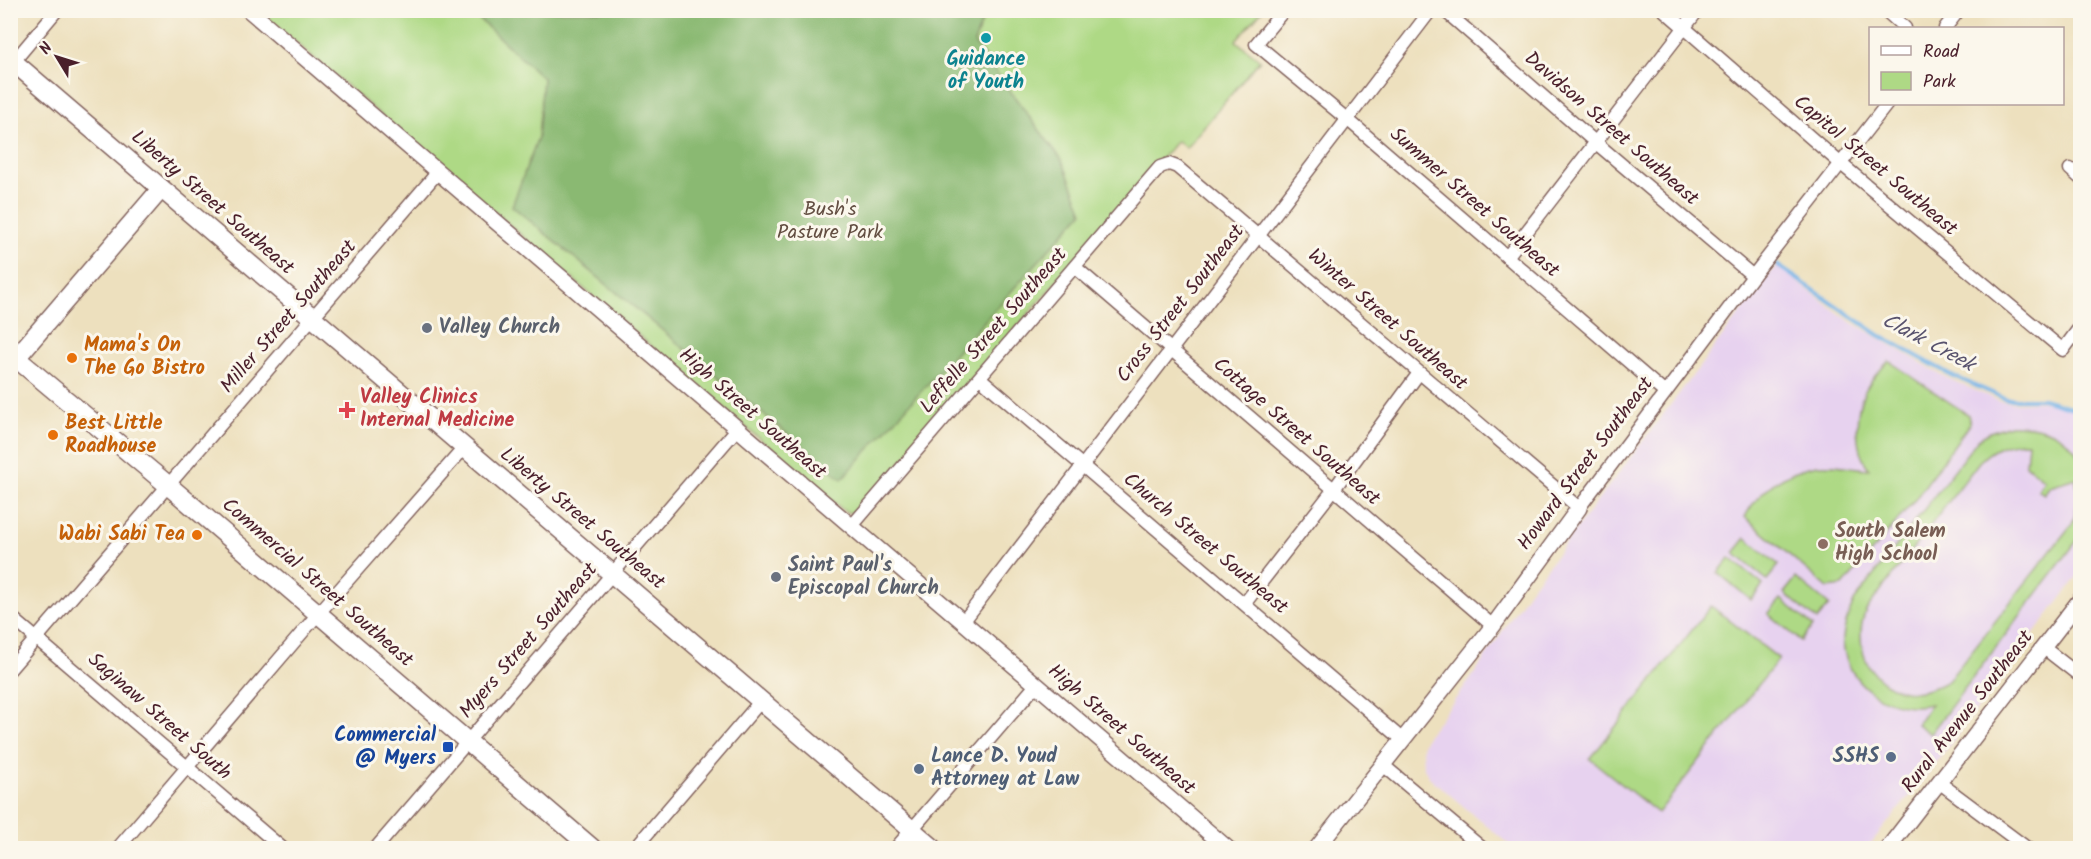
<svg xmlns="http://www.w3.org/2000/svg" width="2091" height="859" viewBox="0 0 2091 859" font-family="Kalam,sans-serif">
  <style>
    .built { fill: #e7d2ef }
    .green { fill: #aed985; stroke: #7c7c58; stroke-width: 1.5; fill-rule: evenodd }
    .forest { fill: #8ab972; stroke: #6a6c4e; stroke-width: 1.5 }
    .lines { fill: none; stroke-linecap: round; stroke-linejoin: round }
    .stream { stroke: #76b4e9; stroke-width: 4 }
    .minor-casing { stroke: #83635e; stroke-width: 15 }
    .tertiary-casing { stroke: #83635e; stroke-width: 18 }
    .primary-casing { stroke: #83635e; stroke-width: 21 }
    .minor { stroke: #fff; stroke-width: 12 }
    .tertiary { stroke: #fff; stroke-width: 15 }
    .primary { stroke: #fff; stroke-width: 18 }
    .culture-dot { fill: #0f9aa8; stroke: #fbf7ec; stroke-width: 2 }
    .worship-dot { fill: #6b7280; stroke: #fbf7ec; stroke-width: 2 }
    .food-dot { fill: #e8710a; stroke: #fbf7ec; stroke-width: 2 }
    .health-dot { fill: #e0444e; stroke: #fbf7ec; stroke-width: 2 }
    .education-dot { fill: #8d6e63; stroke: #fbf7ec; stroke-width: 2 }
    .transit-dot { fill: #1a4fb4; stroke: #fbf7ec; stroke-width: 2 }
    .service-dot { fill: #5c6f8a; stroke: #fbf7ec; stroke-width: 2 }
    .labels { text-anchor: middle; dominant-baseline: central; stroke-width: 6; stroke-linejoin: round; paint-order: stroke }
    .culture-label { font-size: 20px; font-weight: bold; fill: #0d838f; stroke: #fbf7ec }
    .street-label { font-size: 20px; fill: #4a1f2b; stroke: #fbf7ec }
    .park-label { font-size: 20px; fill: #634e42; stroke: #fbf7ec }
    .worship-label { font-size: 20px; font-weight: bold; fill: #5b616d; stroke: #fbf7ec; text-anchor: start }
    .food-label { font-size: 20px; font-weight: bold; fill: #c56008; stroke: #fbf7ec; text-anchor: start }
    .health-label { font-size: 20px; font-weight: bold; fill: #be3a42; stroke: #fbf7ec; text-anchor: start }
    .education-label { font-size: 20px; font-weight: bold; fill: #785e54; stroke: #fbf7ec; text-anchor: start }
    .transit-label { font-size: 20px; font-weight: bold; fill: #164399; stroke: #fbf7ec; text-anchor: end }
    .service-label { font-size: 20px; font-weight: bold; fill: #4e5e75; stroke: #fbf7ec; text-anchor: start }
    .water-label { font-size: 21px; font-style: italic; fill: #59536e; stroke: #fbf7ec }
  </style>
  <rect width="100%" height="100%" fill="#fbf7ec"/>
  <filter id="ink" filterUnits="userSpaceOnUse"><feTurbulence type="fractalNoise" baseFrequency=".0167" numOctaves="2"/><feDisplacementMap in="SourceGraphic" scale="12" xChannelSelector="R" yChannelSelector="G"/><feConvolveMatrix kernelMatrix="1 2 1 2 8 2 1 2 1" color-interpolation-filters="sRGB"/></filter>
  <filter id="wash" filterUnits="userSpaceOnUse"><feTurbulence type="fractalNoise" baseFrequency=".008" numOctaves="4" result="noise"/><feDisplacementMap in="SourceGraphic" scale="24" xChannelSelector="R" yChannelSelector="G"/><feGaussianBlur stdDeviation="1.35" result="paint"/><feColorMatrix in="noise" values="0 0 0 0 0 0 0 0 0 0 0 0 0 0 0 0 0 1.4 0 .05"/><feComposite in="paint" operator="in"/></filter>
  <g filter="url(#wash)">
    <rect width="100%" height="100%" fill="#ede0be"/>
    <polygon class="built" points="1776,266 1848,320 1945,377 1999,401 2016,403 2042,402 2067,406 2080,412 2080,573 1933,767 1867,848 1513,848 1430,778 1423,766 1422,747 1427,736 1470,680 1529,591"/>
    <g class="green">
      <polygon points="259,11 1262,11 1236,41 1260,60 1186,148 1177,141 861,509 850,513 844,511"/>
      <path d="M 1889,361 L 1968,415 L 1970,423 L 1914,501 L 1843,586 L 1828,588 L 1745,517 C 1759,489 1787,470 1818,465 C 1834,463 1853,468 1869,469 C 1854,450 1854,413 1865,391 C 1871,379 1880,370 1889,361 Z"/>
      <path d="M 2010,425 C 2038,424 2064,431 2080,457 L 2080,537 L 1930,734 L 1917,724 L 1931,704 C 1889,714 1843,684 1843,638 C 1844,625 1849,613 1854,601 L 1978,439 L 1990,432 ZM 2028,442 L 2026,465 L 2044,480 L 2038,490 L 2044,494 L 2050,486 L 2075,478 L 2076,479 C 2079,496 2078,508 2072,524 L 1948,681 C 1937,687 1926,692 1913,692 C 1870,690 1851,646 1866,610 L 1979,462 C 1993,448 2007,442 2028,442 Z"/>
      <polygon points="1746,538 1779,565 1767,580 1734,553"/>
      <polygon points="1730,558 1763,585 1751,600 1718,573"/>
      <polygon points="1796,578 1829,605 1817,620 1784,593"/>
      <polygon points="1781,599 1813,626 1801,641 1768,614"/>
      <polygon points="1711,606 1779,659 1658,813 1590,759"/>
    </g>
    <polygon class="forest" points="470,11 986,11 974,43 1062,160 1083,212 842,479 512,206 538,137 543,78"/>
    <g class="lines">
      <polyline class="stream" points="1777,265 1879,335 1951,375 2006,399 2043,399 2080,410"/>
    </g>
  </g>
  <g filter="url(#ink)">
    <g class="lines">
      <defs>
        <g id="minor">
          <polyline points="1284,10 1256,44 1354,125 1665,393"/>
          <polyline points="1444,10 1595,142 1753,276"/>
          <polyline points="1664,10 1840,163 2063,350 2080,327"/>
          <polyline points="1885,10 1905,28"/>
          <polyline points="1945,28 1959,10"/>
          <polyline points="10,66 57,10"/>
          <polyline points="2070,169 2080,178"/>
          <polyline points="1507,257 1698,10"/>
          <polyline points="1075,267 1493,626"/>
          <polyline points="980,378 1403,740"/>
          <polyline points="851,527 1160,167 1169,164 1177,167 1579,508 1753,276 1887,104"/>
          <polyline points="1245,603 1334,489 1419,373"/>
          <polyline points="10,616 282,848"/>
          <polyline points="963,622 1431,10"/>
          <polyline points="2044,648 2080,676"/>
          <polyline points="10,669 438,172"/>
          <polyline points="1383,765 1482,848"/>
          <polyline points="1940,783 2027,848"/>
          <polyline points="118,848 318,614 464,448"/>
          <polyline points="376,848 737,429"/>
          <polyline points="635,848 760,702"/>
          <polyline points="896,848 1036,685"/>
        </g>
        <g id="tertiary">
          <polyline points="249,10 1227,848"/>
          <polyline points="1317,848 1493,626 1579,508"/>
          <polyline points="1888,848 2080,600"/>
        </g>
        <g id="primary">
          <polyline points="10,59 933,848"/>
          <polyline points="10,353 169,486 592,848"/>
          <polyline points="10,365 161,189"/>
        </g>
      </defs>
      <use href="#minor" class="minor-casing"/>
      <use href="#tertiary" class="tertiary-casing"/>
      <use href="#primary" class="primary-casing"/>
      <use href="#minor" class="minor"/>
      <use href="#tertiary" class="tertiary"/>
      <use href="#primary" class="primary"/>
    </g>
  </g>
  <circle class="culture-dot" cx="986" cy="38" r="6"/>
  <g class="worship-dot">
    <circle cx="427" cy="328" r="6"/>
    <circle cx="776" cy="577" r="6"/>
  </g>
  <g class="food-dot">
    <circle cx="72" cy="358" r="6"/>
    <circle cx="53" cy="435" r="6"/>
    <circle cx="197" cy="535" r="6"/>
  </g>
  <path class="health-dot" d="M344 401h6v6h6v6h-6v6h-6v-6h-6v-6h6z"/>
  <circle class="education-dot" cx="1823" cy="544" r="6"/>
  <rect class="transit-dot" x="442" y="741" width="12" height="12" rx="3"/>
  <g class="service-dot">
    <circle cx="1891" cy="757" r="6"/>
    <circle cx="919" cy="769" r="6"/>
  </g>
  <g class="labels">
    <g class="culture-label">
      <text x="986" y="60">Guidance<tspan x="986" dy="23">of Youth</tspan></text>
    </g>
    <g class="street-label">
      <text transform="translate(1611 129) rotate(41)">Davidson Street Southeast</text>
      <text transform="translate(1875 166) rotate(40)">Capitol Street Southeast</text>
      <text transform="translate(212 203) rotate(41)">Liberty Street Southeast</text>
      <text transform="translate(1474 203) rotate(41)">Summer Street Southeast</text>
      <text transform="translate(1181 304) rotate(-52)">Cross Street Southeast</text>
      <text transform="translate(289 317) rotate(-49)">Miller Street Southeast</text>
      <text transform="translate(1387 320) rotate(41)">Winter Street Southeast</text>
      <text transform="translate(994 331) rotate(-49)">Leffelle Street Southeast</text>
      <text transform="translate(752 414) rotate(41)">High Street Southeast</text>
      <text transform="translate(1296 432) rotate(41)">Cottage Street Southeast</text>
      <text transform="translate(1586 464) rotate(-53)">Howard Street Southeast</text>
      <text transform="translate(582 519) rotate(40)">Liberty Street Southeast</text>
      <text transform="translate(1205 544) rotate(40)">Church Street Southeast</text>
      <text transform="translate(317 583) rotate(41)">Commercial Street Southeast</text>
      <text transform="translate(529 641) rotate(-49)">Myers Street Southeast</text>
      <text transform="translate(1968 712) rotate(-52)">Rural Avenue Southeast</text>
      <text transform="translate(159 717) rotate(41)">Saginaw Street South</text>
      <text transform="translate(1121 730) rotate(41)">High Street Southeast</text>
    </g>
    <g class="park-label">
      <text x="830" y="210">Bush's<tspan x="830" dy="23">Pasture Park</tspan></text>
    </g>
    <g class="worship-label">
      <text x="439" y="328">Valley Church</text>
      <text x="788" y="566">Saint Paul's<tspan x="788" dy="23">Episcopal Church</tspan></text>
    </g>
    <g class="food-label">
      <text x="84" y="346">Mama's On<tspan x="84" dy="23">The Go Bistro</tspan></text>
      <text x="65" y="424">Best Little<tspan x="65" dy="23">Roadhouse</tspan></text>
      <text x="185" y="535" text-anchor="end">Wabi Sabi Tea</text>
    </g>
    <g class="health-label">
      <text x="360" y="398">Valley Clinics<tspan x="360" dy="23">Internal Medicine</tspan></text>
    </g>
    <g class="education-label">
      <text x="1835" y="532">South Salem<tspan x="1835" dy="23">High School</tspan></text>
    </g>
    <g class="transit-label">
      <text x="436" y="736">Commercial<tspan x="436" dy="23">@ Myers</tspan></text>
    </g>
    <g class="service-label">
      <text x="931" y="757">Lance D. Youd<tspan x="931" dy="23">Attorney at Law</tspan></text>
      <text x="1879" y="757" text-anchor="end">SSHS</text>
    </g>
    <g class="water-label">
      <text transform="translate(1928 343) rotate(28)">Clark Creek</text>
    </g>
  </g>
  <rect width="2091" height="859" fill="none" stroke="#fbf7ec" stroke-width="36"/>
  <rect x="1869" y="27" width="195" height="78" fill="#fbf7ec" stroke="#b4a19f" stroke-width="1.5"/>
  <rect x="1881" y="46" width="30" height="9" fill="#ffffff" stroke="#b4a19f" stroke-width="1.5"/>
  <text x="1923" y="57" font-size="18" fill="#4a1f2b">Road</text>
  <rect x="1881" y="72" width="30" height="18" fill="#aed985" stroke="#b4a19f" stroke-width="1.5"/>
  <text x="1923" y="87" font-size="18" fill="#4a1f2b">Park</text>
  <g transform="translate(57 57) rotate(308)" stroke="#fbf7ec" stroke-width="4.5" paint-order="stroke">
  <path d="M0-4.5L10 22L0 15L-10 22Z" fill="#4a1f2b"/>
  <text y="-9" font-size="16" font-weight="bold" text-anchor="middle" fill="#4a1f2b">N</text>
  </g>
</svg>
